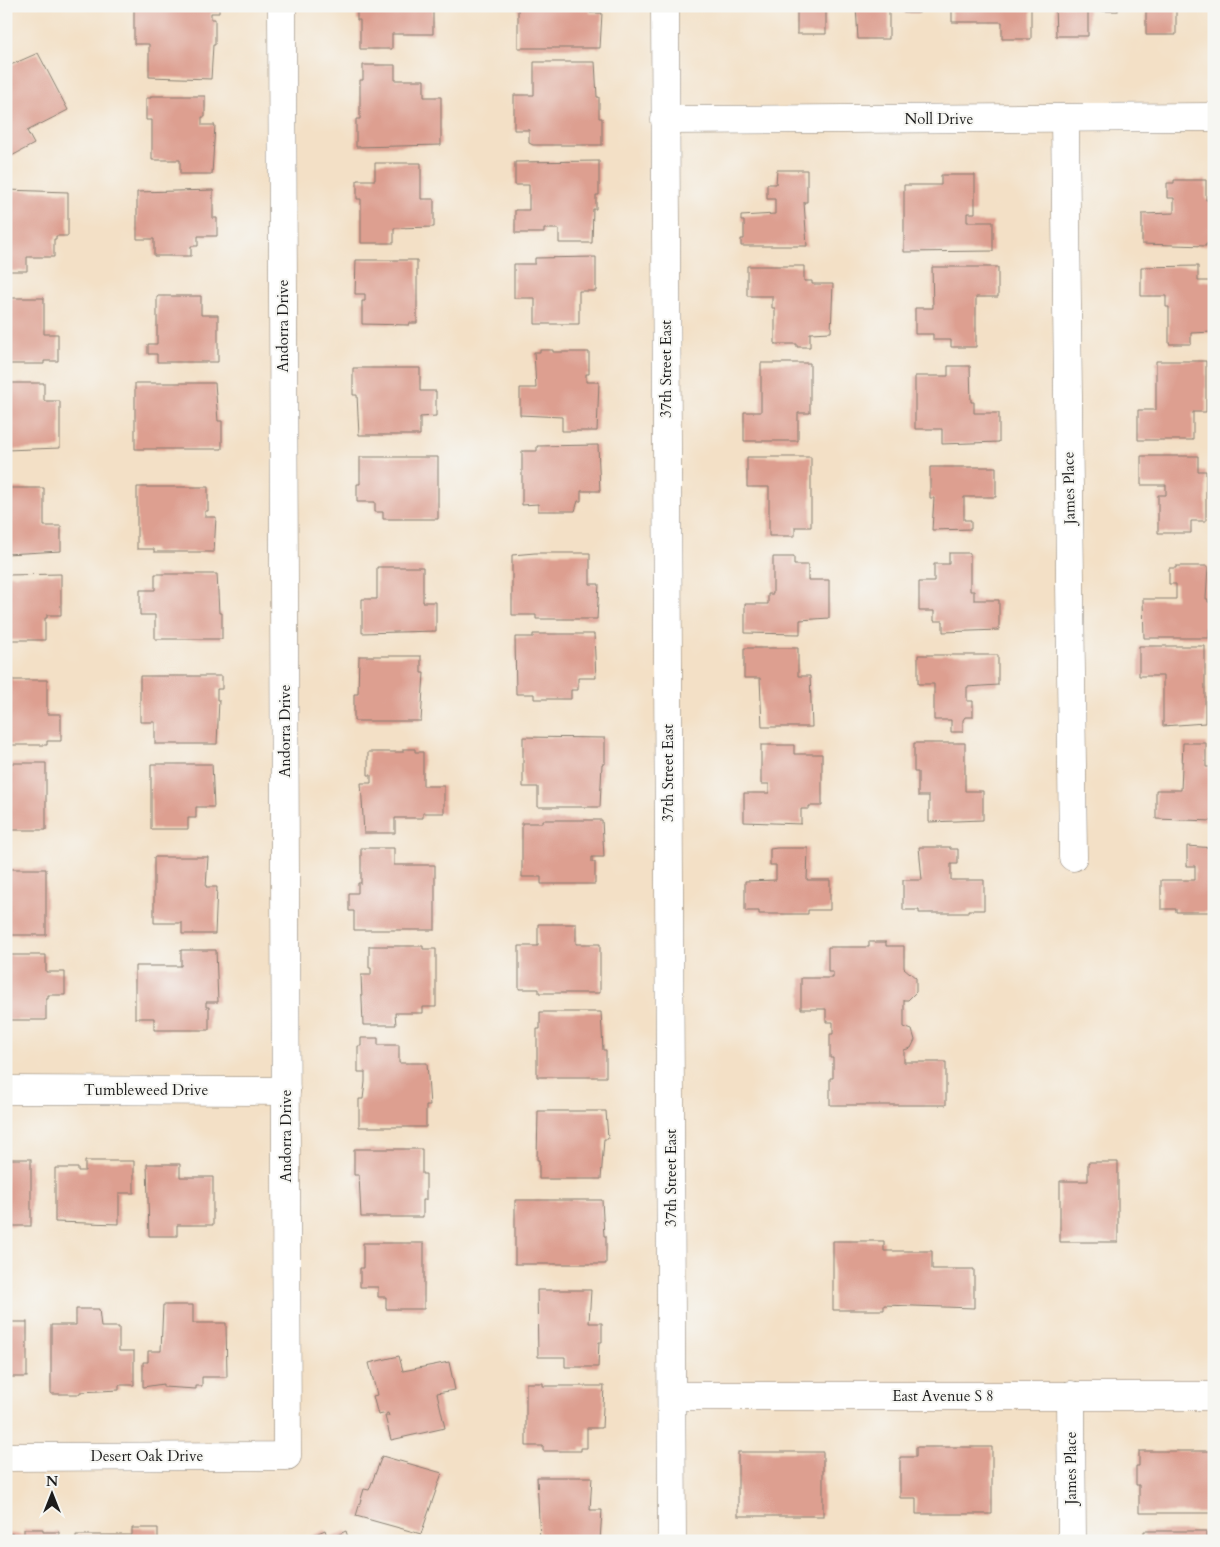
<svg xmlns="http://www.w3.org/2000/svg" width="1220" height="1547" viewBox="0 0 1220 1547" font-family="Cardo,serif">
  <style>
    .building { fill: #dd9f90 }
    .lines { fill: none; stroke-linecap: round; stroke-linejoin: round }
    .minor-casing { stroke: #887e71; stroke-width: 29 }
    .minor { stroke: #fff; stroke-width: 28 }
    .labels { text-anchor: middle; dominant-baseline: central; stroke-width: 4; stroke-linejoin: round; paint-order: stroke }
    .street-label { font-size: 15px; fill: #1c1c1c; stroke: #f6f6f2 }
  </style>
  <rect width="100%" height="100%" fill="#f6f6f2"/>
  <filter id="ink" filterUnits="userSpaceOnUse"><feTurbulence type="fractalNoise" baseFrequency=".02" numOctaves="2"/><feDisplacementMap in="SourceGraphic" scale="10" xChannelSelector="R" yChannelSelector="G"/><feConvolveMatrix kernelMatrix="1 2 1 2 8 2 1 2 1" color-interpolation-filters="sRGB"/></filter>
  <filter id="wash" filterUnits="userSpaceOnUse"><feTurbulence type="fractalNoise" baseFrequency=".0096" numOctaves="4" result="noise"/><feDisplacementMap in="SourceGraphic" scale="20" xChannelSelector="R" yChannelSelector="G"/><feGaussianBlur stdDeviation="1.12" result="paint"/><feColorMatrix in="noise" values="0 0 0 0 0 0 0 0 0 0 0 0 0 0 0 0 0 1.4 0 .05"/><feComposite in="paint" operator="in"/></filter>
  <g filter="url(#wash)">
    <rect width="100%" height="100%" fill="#f3e0c6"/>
    <g id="blocks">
      <g class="building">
        <polygon points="134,6 219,6 219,13 211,13 211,19 215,19 215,45 213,45 211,79 149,77 149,44 134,44"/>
        <polygon points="357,6 433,7 433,34 392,34 392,49 360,49 360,20 357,20"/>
        <polygon points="518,6 590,6 590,13 602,13 600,48 518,48"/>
        <polygon points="785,6 826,6 826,34 797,34 797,11 785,11"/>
        <polygon points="856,6 889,6 889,39 858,39"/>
        <rect x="904" y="6" width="15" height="7"/>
        <polygon points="952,6 1031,6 1031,39 1002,39 1002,22 952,22"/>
        <polygon points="1055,6 1088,6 1088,36 1056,36"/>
        <rect x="1103" y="6" width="15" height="5"/>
        <polygon points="1146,6 1187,6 1187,10 1176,10 1176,35 1146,35"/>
        <polygon points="38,53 68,110 27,131 34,144 6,159 6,67"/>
        <polygon points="534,62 595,62 597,97 599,97 599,118 602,118 602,145 533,145 529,143 529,130 514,130 514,95 534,95"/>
        <polygon points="363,65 395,65 395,80 424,80 424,97 441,97 441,145 356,147 356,119 360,119 360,80 363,80"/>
        <polygon points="151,96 205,96 205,117 202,117 202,125 215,125 212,174 180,174 180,160 152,160 152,120 146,120 146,98 151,98"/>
        <polygon points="599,161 599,195 596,195 596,209 593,209 592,243 559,243 559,229 544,229 544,233 515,233 515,210 529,210 529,185 515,185 515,162"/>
        <polygon points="375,163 421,163 421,199 434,199 434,227 394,228 394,243 361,243 361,199 357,199 357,180 375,180"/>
        <polygon points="777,170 807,170 807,202 804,202 807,246 741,246 741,239 744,239 744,221 741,221 741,216 775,214 775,199 767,199 767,184 776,184"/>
        <polygon points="941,175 975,175 975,213 967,213 967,222 993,222 993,251 904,252 904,185 941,185"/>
        <polygon points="1174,180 1206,180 1206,200 1214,200 1214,244 1206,244 1206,246 1142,244 1142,214 1174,213 1174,198 1167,198 1167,183 1174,183"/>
        <polygon points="6,190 68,192 68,236 56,236 56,239 54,239 54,257 27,257 27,271 9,271 9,275 6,275"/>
        <polygon points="213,190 213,218 217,218 217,236 198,236 198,246 191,246 191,256 154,256 154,239 137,239 137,192"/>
        <polygon points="596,257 596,291 579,291 579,324 535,324 535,298 514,298 514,264 535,264 535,258"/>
        <polygon points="356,260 417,260 417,323 409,323 409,325 362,324 362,301 365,301 365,294 355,294"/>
        <polygon points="747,266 804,266 804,281 812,281 812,284 833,284 831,332 810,333 810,347 797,347 797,344 775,344 775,308 772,308 772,296 747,296"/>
        <polygon points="1198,266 1198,281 1214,281 1213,332 1191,333 1191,344 1169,344 1169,307 1166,307 1166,296 1141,296 1141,267"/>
        <polygon points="932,267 998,267 998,297 976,297 976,347 951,347 951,340 933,340 933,334 915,334 915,308 933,308"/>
        <polygon points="157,296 201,296 201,315 218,315 218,362 157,362 157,354 148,354 148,344 157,344"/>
        <polygon points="6,298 44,298 44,334 58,334 58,361 44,361 44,364 6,364"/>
        <polygon points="540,350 553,350 553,352 589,352 589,374 586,374 586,382 599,382 597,431 562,431 562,417 520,415 520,388 536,388 534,352 540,352"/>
        <polygon points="1156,361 1206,361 1206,412 1193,412 1193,440 1138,440 1138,410 1156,410"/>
        <polygon points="761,363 810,363 810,413 798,413 798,441 744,441 744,412 761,412"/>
        <polygon points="948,366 970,366 971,402 974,402 974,413 999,413 999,442 942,444 942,429 915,429 915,376 948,376"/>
        <polygon points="353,368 420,368 420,391 436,391 436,416 420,417 420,435 359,435 357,395 353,395"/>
        <polygon points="6,383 44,383 44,401 60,401 60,448 6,450"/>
        <polygon points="135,383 215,383 218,421 222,421 222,449 135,449"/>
        <polygon points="598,445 600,491 581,491 581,501 578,501 575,511 538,511 538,504 522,505 522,451 537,451 537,446"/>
        <polygon points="1141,456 1198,456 1198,471 1206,471 1206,521 1191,521 1191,533 1158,533 1158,495 1166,495 1166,485 1141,485"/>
        <polygon points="360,457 438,457 438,519 383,519 383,512 375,512 375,502 357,502 357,484 360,484"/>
        <polygon points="747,457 811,457 811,527 795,527 795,536 769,536 769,487 747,487"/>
        <polygon points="930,467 996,467 996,497 964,497 964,520 971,520 971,529 932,530 934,498 930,498"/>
        <polygon points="137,487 208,487 208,511 205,511 205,517 216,517 214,552 154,552 154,549 137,549"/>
        <polygon points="7,488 44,488 44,526 61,526 61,551 6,554"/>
        <polygon points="535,553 590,553 590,584 599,584 597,619 536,619 536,615 512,615 512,555"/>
        <polygon points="949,553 970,553 970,591 974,591 974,600 999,600 999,630 943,632 943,621 934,621 934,611 919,611 919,582 934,582 934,564 949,564"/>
        <polygon points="773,557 794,557 794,565 808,565 808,580 829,580 829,618 800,620 800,634 745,633 745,604 768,604 768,594 773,594"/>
        <polygon points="1176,566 1208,566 1206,599 1208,599 1208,602 1214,602 1214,629 1209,629 1209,638 1144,638 1143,599 1176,599 1176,584 1169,584 1169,568 1176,568"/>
        <polygon points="377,567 423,567 423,602 436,602 436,631 362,633 362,599 377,599"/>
        <polygon points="61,574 61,615 47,615 47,618 45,618 45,640 6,640 6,575"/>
        <polygon points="155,574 217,574 219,613 222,613 222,639 155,639 155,615 140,615 140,590 155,590"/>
        <polygon points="533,634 594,634 596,678 578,678 578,690 571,690 571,699 534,699 534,694 516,694 515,637 533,637"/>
        <polygon points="1139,646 1205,646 1205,723 1163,726 1163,676 1139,676"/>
        <polygon points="744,648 798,648 798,676 810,676 812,727 762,727 760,678 744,678"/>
        <polygon points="918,655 998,655 998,685 967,687 967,701 973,701 973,717 965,717 963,720 963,732 951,732 951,720 934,720 934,684 918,684"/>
        <polygon points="359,656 421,656 421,673 424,673 421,721 354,721 354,694 358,694"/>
        <polygon points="140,676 222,676 222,689 217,689 217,700 219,700 217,744 155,744 155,722 140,722"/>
        <polygon points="6,678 12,678 12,680 47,680 47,714 61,714 61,741 47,741 47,745 6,745"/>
        <polygon points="523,737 605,738 605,764 602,764 600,807 538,807 538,787 523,787"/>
        <polygon points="914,743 965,743 965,791 983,791 983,820 929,822 929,796 918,796 918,772 914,772"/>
        <polygon points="1183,743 1206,743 1206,767 1214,767 1213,821 1156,819 1156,790 1181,790"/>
        <polygon points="761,745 794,745 794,754 822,754 822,806 809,806 809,809 801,809 801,824 744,822 744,793 769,793 769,784 761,784"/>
        <polygon points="403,749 415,749 415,752 423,752 423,786 444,786 444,813 423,813 423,818 395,818 395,833 364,833 361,783 371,783 371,775 368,775 368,752 403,752"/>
        <polygon points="6,763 46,763 46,830 8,830"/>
        <polygon points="151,764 212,764 214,807 196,807 196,818 188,818 188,829 151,829"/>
        <polygon points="542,820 602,820 604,857 592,857 592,862 595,862 595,884 541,884 541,877 522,877 522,823 542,823"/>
        <polygon points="1187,846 1214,848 1214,912 1176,912 1176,909 1161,909 1161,880 1195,880 1195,866 1187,866"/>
        <polygon points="919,847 950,847 950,849 958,849 958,864 951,864 951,880 984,880 984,910 968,910 968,913 919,913 919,910 903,910 903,880 922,880"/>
        <polygon points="361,848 394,848 394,865 435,865 435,930 354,930 354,911 349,911 349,893 358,893 358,883 361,883"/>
        <polygon points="777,848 808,848 807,880 830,880 830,910 808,910 808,914 759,914 759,911 745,911 745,881 776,880 776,865 770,865 770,849"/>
        <polygon points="154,857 208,857 206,887 217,887 215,934 182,934 182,923 154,923"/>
        <polygon points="8,869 46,869 46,935 6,935"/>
        <polygon points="538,924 576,924 576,944 600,944 600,993 539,993 539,989 519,989 519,946 538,946"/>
        <polygon points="869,942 886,942 886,946 904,946 904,968 916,978 916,992 908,1000 904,1000 904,1027 912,1030 915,1040 911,1048 904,1050 904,1062 946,1062 946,1105 830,1105 830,1078 833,1078 833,1058 830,1058 830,1034 833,1034 833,1022 826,1022 826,1009 801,1009 801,978 833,978 833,972 828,972 828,947 869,947"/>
        <polygon points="369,946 423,946 423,949 436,949 436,1007 423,1007 423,1013 395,1013 396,1025 363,1025 361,975 371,975 371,968 369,968"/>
        <polygon points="181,950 216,950 218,1002 206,1002 206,1007 209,1007 209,1030 154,1030 154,1018 135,1018 135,966 181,966"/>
        <polygon points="6,955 46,955 46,972 65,972 65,995 48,995 48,999 46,999 46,1020 6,1020"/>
        <polygon points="540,1012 601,1012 603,1050 606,1050 606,1077 537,1077 537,1029 540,1029"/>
        <polygon points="361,1038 378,1038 378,1045 399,1045 399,1063 427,1063 430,1106 426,1106 426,1127 359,1127 359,1099 363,1099 365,1082 365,1072 358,1072 358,1046 361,1046"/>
        <polygon points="538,1111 606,1111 608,1139 604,1139 601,1179 539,1179 539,1160 537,1160"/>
        <polygon points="354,1149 422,1149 422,1174 426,1174 426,1200 423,1200 423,1217 361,1217 359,1175 354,1175"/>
        <rect x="6" y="1159" width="25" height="67"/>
        <polygon points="85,1161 134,1161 134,1193 119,1193 119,1224 55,1222 55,1168 78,1168 78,1171 85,1171"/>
        <polygon points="1088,1162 1118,1162 1118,1242 1060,1242 1060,1181 1088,1181"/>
        <polygon points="147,1164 180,1164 180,1177 213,1177 213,1225 177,1225 177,1236 149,1236"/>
        <polygon points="515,1200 602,1200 604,1236 606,1236 606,1264 515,1264"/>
        <polygon points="833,1241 884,1241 884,1251 932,1251 932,1269 974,1269 974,1308 884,1305 884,1310 833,1310"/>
        <polygon points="363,1243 424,1243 424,1309 386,1309 386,1297 378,1297 378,1287 360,1287 360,1268 363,1268"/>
        <polygon points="537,1290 591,1290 589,1323 602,1323 602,1342 599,1342 598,1367 565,1367 565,1357 538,1357"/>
        <polygon points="163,1305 193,1305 193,1323 226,1323 227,1377 202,1377 202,1386 196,1386 196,1389 163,1387 163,1384 143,1387 143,1362 148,1362 148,1351 161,1351"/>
        <polygon points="76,1309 99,1309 101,1327 119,1327 119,1351 134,1351 134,1385 119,1385 119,1390 80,1392 80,1394 51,1394 51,1325 76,1325"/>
        <rect x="6" y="1322" width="21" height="55"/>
        <polygon points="399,1356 403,1371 449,1362 455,1390 437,1393 445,1428 391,1440 385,1416 389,1416 388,1413 378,1415 373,1396 377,1395 369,1363"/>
        <polygon points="526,1383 543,1383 543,1386 604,1386 602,1428 587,1428 587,1448 581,1448 581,1451 543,1451 543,1446 526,1446"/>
        <polygon points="916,1447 992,1447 992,1514 916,1514 916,1498 900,1498 900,1457 916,1457"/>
        <polygon points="1139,1451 1214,1451 1214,1513 1139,1513 1139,1485 1136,1485 1136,1466 1139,1466"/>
        <rect x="738" y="1452" width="85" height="64"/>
        <polygon points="382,1456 442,1473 421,1534 356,1516 364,1489 369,1490"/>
        <polygon points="537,1477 592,1477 590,1510 602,1510 600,1541 540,1541"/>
        <polygon points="132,1528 158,1528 158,1541 76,1541 76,1535 132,1535"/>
        <polygon points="24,1529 43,1529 43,1532 59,1532 59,1541 6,1541 6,1533 24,1535"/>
        <polygon points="325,1530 328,1539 346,1531 349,1541 300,1541"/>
        <polygon points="1144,1531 1206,1531 1206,1541 1139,1541 1139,1537 1144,1537"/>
      </g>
    </g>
  </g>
  <g filter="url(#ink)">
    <use href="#blocks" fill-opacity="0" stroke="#887e71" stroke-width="1"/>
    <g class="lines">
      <defs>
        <g id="minor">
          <polyline points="665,6 672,1541"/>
          <polyline points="1065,119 1073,857"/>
          <polyline points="665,120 1214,117"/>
          <polyline points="6,1090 286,1091"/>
          <polyline points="1071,1395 1072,1541"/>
          <polyline points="672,1396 1214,1396"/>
          <polyline points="6,1457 287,1456 282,6"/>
        </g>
      </defs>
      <use href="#minor" class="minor-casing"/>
      <use href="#minor" class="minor"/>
    </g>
  </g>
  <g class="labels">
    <g class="street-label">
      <text x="939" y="119">Noll Drive</text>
      <text transform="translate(283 326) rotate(-90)">Andorra Drive</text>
      <text transform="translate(666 369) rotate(-90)">37th Street East</text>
      <text transform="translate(1069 488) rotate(-91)">James Place</text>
      <text transform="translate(285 731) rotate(-90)">Andorra Drive</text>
      <text transform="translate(668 773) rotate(-90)">37th Street East</text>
      <text x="146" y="1090">Tumbleweed Drive</text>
      <text transform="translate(286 1136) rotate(-90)">Andorra Drive</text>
      <text transform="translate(671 1178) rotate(-90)">37th Street East</text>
      <text x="943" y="1396">East Avenue S 8</text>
      <text x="147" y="1456">Desert Oak Drive</text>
      <text transform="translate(1071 1468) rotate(-90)">James Place</text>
    </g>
  </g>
  <rect width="1220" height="1547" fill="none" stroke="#f6f6f2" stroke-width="25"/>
  <g transform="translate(52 1494)" stroke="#f6f6f2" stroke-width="4" paint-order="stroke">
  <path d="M0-4L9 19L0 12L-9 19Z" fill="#1c1c1c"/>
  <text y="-8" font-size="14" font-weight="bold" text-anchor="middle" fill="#1c1c1c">N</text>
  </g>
</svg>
